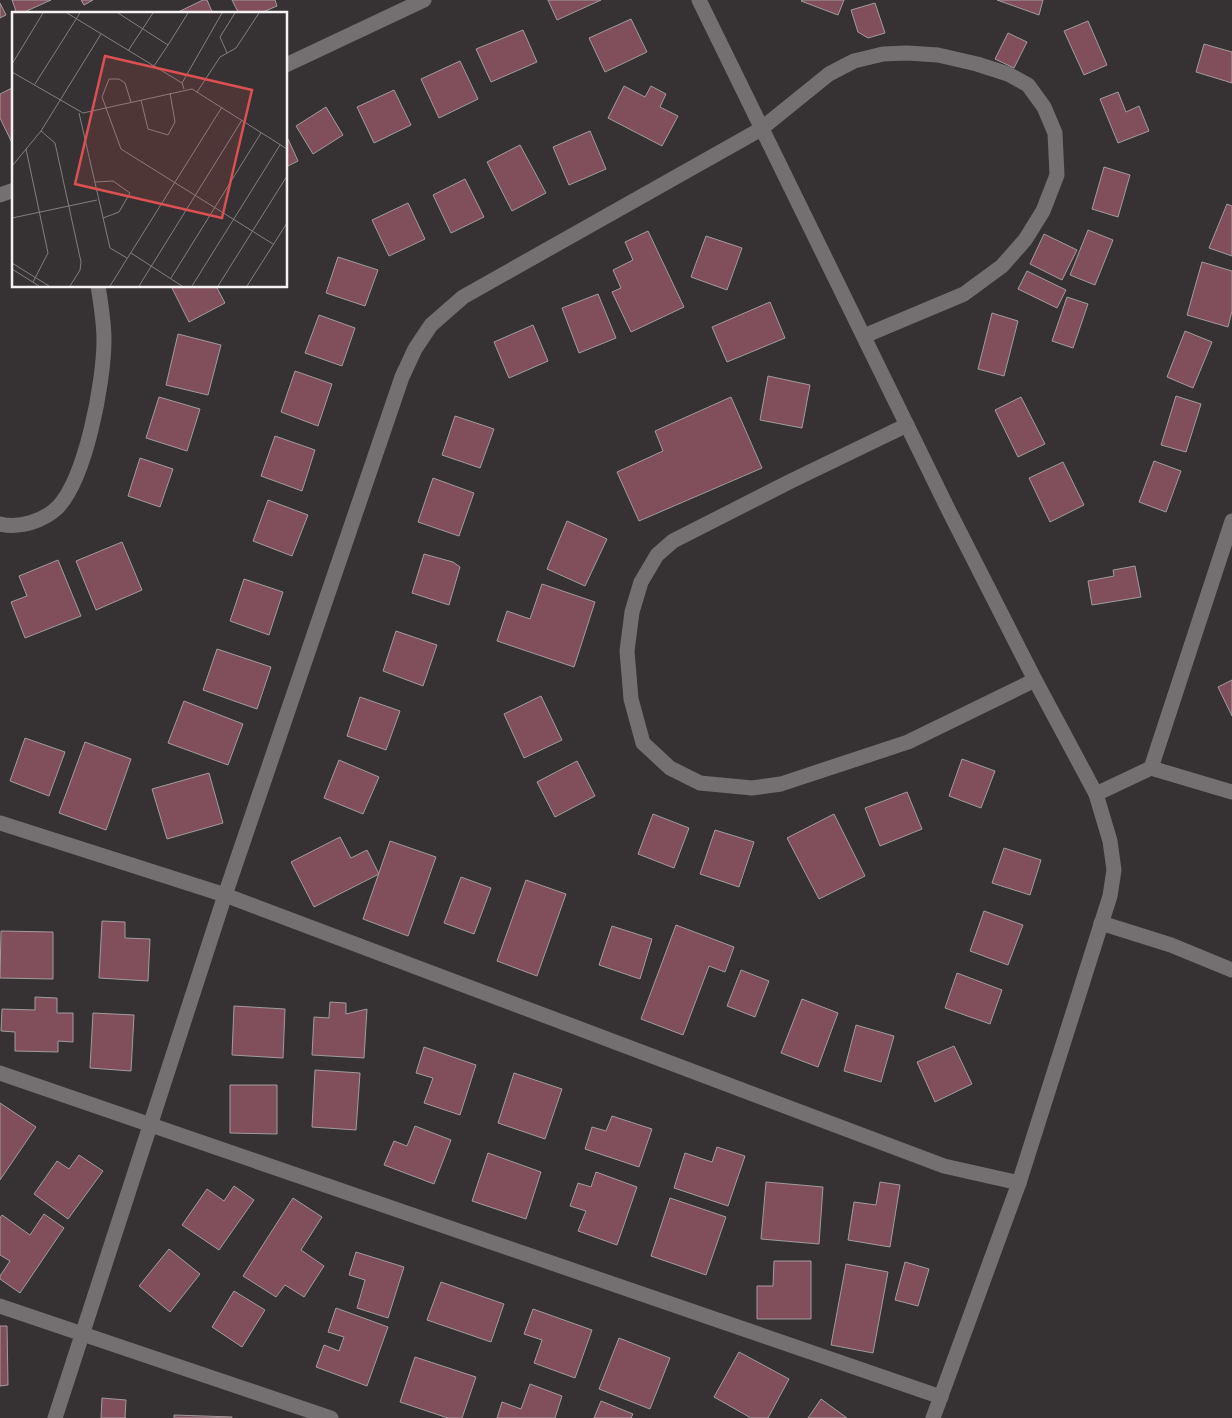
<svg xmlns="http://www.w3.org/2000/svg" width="1232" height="1418" viewBox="0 0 1232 1418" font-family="Montserrat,sans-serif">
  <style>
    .building { fill: #814f5c; stroke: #a19c9d }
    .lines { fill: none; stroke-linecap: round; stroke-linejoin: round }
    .minor { stroke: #747071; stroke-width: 15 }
    .inset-road { fill: none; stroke: #827f80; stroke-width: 1 }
    .view { fill: #dc5051; fill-opacity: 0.15; stroke: #dc5051; stroke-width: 2.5 }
    .inset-edge { fill: none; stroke: #f5f2f3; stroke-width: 2.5 }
  </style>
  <rect width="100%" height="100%" fill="#363233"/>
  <g class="building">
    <polygon points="12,0 51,0 20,14 17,14"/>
    <polygon points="81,0 93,0 84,5"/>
    <polygon points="203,0 207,0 213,14 174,14"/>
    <polygon points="232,0 275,0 277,6 258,14 239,14"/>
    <polygon points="548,0 601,0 557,20"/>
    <polygon points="802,0 844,0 838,15 801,1"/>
    <polygon points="997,0 1043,0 1039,15"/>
    <polygon points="0,3 6,15 0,18"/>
    <polygon points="875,3 885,33 868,38 858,32 851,10"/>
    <polygon points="631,19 647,52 605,72 589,38"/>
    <polygon points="1088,21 1107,65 1084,75 1064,31"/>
    <polygon points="523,30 537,62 491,82 476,49"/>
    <polygon points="1008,33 1027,42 1014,68 995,59"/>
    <polygon points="1204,44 1232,52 1232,83 1196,72"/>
    <polygon points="460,61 478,99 439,118 421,79"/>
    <polygon points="624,86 645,97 651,86 666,94 660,107 678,116 662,146 608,118"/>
    <polygon points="14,87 14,147 0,118 0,94"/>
    <polygon points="394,90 411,125 374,143 357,107"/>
    <polygon points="1118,92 1126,112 1139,106 1149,131 1118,143 1100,99"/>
    <polygon points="326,107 343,135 313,154 296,126"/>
    <polygon points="590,131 606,169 569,185 553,147"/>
    <polygon points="288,139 298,161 286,167 286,140"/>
    <polygon points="520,145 546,193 512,211 487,162"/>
    <polygon points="1104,167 1130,175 1118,217 1092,209"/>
    <polygon points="465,179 484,217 451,233 433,195"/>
    <polygon points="408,203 425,239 389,256 372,220"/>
    <polygon points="1227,204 1232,206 1232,256 1209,248"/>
    <polygon points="1088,230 1113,240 1095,285 1070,275"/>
    <polygon points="648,231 684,307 631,332 612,292 621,288 613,270 633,260 625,242"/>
    <polygon points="1044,234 1077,250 1062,280 1030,264"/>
    <polygon points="706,236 742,248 727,290 691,277"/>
    <polygon points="338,257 378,270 365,306 326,293"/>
    <polygon points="1202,262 1232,271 1232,311 1228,327 1187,315"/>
    <polygon points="1027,271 1066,290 1057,308 1018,289"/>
    <polygon points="171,286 216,286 225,303 189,322"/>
    <polygon points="598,294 616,338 579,353 562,308"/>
    <polygon points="1067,297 1088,304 1073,348 1052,341"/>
    <polygon points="770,302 785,338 727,362 712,327"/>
    <polygon points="992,313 1018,321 1004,376 978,369"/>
    <polygon points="319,315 355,328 342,366 305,353"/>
    <polygon points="533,325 548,361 509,378 494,342"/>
    <polygon points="1185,331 1212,342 1193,388 1167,377"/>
    <polygon points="178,334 221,345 208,395 166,385"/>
    <polygon points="295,371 332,384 318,426 281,412"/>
    <polygon points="768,376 810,385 802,428 760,420"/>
    <polygon points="1176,396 1201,404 1186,452 1161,445"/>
    <polygon points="159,397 200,409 187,451 146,438"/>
    <polygon points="731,397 762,468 639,521 617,472 663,451 655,431"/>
    <polygon points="1021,397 1045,444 1018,457 995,410"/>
    <polygon points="455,416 494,429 480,468 442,455"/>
    <polygon points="275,436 315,450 302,491 261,476"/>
    <polygon points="140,458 173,469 160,507 128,496"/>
    <polygon points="1154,461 1181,471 1166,512 1139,502"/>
    <polygon points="1063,462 1084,505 1050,522 1029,478"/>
    <polygon points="433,478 474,493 459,536 418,522"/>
    <polygon points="268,500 308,515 292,556 253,541"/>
    <polygon points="567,521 607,539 585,586 547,569"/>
    <polygon points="122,542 142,590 96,610 76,561"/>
    <polygon points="424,554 453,562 460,567 449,605 412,593"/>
    <polygon points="58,560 81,616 25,638 11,602 27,596 19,576"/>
    <polygon points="1135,566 1141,597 1092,605 1088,581 1114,576 1113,570"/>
    <polygon points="244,579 283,592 269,635 230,621"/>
    <polygon points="542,584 595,602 574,667 497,641 507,611 530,619"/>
    <polygon points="396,631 437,645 423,686 383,671"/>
    <polygon points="217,649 271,667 257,709 203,690"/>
    <polygon points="1232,680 1232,716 1218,687"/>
    <polygon points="541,696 562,740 524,758 504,714"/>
    <polygon points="360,697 400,711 386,750 347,736"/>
    <polygon points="184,701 243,724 228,765 168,743"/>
    <polygon points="25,738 65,752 49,796 10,781"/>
    <polygon points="85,742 131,759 106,830 59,813"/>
    <polygon points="962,759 995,771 981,808 949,796"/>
    <polygon points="339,760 379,777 363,814 324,798"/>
    <polygon points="577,761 595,796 555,817 537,782"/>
    <polygon points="209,773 223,823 167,839 152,789"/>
    <polygon points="907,792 922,829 880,846 865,808"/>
    <polygon points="653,814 689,828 674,868 638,854"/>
    <polygon points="834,814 865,876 819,899 787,838"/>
    <polygon points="715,830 754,842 739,887 700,874"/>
    <polygon points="340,837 351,858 367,850 379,874 314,907 291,862"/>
    <polygon points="390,841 436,857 408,936 363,919"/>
    <polygon points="1004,848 1041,860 1030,895 992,883"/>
    <polygon points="461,877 491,888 474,934 444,923"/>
    <polygon points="526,880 566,894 537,976 497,961"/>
    <polygon points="984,911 1023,925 1008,965 970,951"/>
    <polygon points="102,921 125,922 125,938 150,939 148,981 99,978"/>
    <polygon points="676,925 734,947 725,972 709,966 683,1035 641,1019"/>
    <polygon points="612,926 652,939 640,979 599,965"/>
    <polygon points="1,931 53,932 53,979 0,978"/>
    <polygon points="741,970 769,981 755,1017 727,1006"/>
    <polygon points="957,973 1002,990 990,1024 945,1008"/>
    <polygon points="35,997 57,998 57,1013 73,1013 73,1042 58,1041 58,1052 15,1051 15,1032 1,1031 2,1009 35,1010"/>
    <polygon points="802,999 838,1013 818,1067 781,1053"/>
    <polygon points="330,1002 346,1003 346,1014 367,1009 364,1058 312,1055 314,1017 329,1018"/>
    <polygon points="234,1006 285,1009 283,1058 232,1055"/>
    <polygon points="93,1013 134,1015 131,1071 90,1068"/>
    <polygon points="856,1025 894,1036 881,1082 844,1071"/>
    <polygon points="954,1046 972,1084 935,1102 917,1062"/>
    <polygon points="424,1047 476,1065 460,1115 424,1103 433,1078 416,1073"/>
    <polygon points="315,1070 360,1073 356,1130 312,1127"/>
    <polygon points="514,1073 562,1089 545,1139 498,1123"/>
    <polygon points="230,1085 277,1085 277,1134 230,1133"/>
    <polygon points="0,1103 36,1127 0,1180"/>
    <polygon points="612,1116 652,1129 639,1167 585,1149 592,1127 606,1131"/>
    <polygon points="415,1126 451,1140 434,1184 384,1165 394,1141 407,1146"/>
    <polygon points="717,1147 745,1156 728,1206 674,1188 685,1153 712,1162"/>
    <polygon points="488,1153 541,1172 526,1219 472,1201"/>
    <polygon points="79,1155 103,1171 68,1219 34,1194 57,1161 69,1169"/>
    <polygon points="596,1172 637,1187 617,1245 578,1231 586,1211 570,1206 578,1183 591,1187"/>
    <polygon points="766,1182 823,1187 819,1244 761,1239"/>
    <polygon points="880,1182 900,1185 890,1247 848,1240 854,1202 876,1205"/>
    <polygon points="234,1186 254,1200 219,1250 182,1225 207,1189 224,1201"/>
    <polygon points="293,1198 322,1217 301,1250 324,1266 304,1297 285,1285 276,1297 243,1276"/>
    <polygon points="670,1198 726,1217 706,1275 651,1256"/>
    <polygon points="44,1214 64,1228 20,1293 0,1279 0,1276 10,1261 0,1255 0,1218 2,1215 30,1235"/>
    <polygon points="169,1249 200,1274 170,1312 139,1286"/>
    <polygon points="356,1252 404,1267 388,1318 357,1308 365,1280 349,1275"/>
    <polygon points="774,1261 811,1261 811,1319 757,1319 757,1286 773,1286"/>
    <polygon points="905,1262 929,1269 918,1306 895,1300"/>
    <polygon points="846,1264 888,1272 873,1353 831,1345"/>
    <polygon points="441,1282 504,1304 491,1342 427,1320"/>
    <polygon points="234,1291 265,1310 242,1347 212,1327"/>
    <polygon points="336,1308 388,1327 367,1386 316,1367 324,1345 339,1351 344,1337 328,1332"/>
    <polygon points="533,1309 592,1330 575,1378 534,1363 542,1340 524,1334"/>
    <polygon points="0,1326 7,1326 8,1385 0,1386"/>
    <polygon points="619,1338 670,1358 650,1409 599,1389"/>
    <polygon points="739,1352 789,1379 768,1418 751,1418 714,1397"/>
    <polygon points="415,1357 476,1377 462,1418 448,1418 400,1402"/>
    <polygon points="530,1384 562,1396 555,1418 497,1418 502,1402 521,1409"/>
    <polygon points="102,1398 126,1400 125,1418 126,1418 101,1418"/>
    <polygon points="821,1399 847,1418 808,1418"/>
    <polygon points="601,1401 633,1414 631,1418 594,1418"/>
    <polygon points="174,1415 232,1417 232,1418 174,1418"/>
  </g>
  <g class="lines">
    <g class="minor">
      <polyline points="699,0 949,511 1035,680 1096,794 1110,841 1114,870 1110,896 1019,1183 933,1418"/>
      <polyline points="286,65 424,0"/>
      <polyline points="0,195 14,190"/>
      <polyline points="907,425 791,481 673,541 657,555 641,582 632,612 627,651 631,699 643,743 670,768 700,783 752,788 781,784 908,742 1035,680"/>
      <path d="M 0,524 C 19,529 43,521 57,508 C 86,479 104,381 104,340 C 104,322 101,304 98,286"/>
      <polyline points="1151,768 1232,792"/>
      <polyline points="1096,794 1151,768 1232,521"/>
      <polyline points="0,823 225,895 944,1166 1019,1183"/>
      <polyline points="1101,923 1171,945 1232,970"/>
      <polyline points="0,1073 941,1397"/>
      <polyline points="0,1306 331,1418"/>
      <polyline points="55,1418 225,895 402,377 415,349 431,325 463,297 761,129 829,74 854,61 883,54 907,53 938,55 977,64 1008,74 1028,85 1044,107 1055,133 1057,175 1043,211 1025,240 1002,266 964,294 864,336"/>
    </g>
  </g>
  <g transform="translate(12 12)">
    <rect width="275" height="275" fill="#363233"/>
    <path class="inset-road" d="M 55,1 L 170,71 L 172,77M 106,1 L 156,33 L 142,54M 156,33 L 176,1M 116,39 L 141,1M 215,41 L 208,25 L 223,1M 0,52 L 31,1M 0,60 L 71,101 L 180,77 L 275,137M 170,71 L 210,1M 23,72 L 68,1M 185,80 L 208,45 L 224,36 L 247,1M 129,88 L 136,117 L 156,123 L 163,110 L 158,81M 119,90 L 113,71 L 107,67 L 97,67 L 90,85 L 109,137 L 261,232M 67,101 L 98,236 L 115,246M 29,119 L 43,131 L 69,250 L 68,258 L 58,274M 14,137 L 36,241 L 21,270M 0,154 L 29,119 L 89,22M 83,170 L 101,169 L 118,181 L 107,200 L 91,206M 0,206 L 85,188M 119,241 L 170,274M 0,251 L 37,274M 0,257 L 27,274M 159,266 L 249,121M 98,274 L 210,95M 127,274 L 230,108M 180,274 L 268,133M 206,274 L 275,164M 235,274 L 275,211"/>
    <path class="view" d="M 93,44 L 240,78 L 210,206 L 63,172 Z"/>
    <rect width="275" height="275" class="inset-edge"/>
  </g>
</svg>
